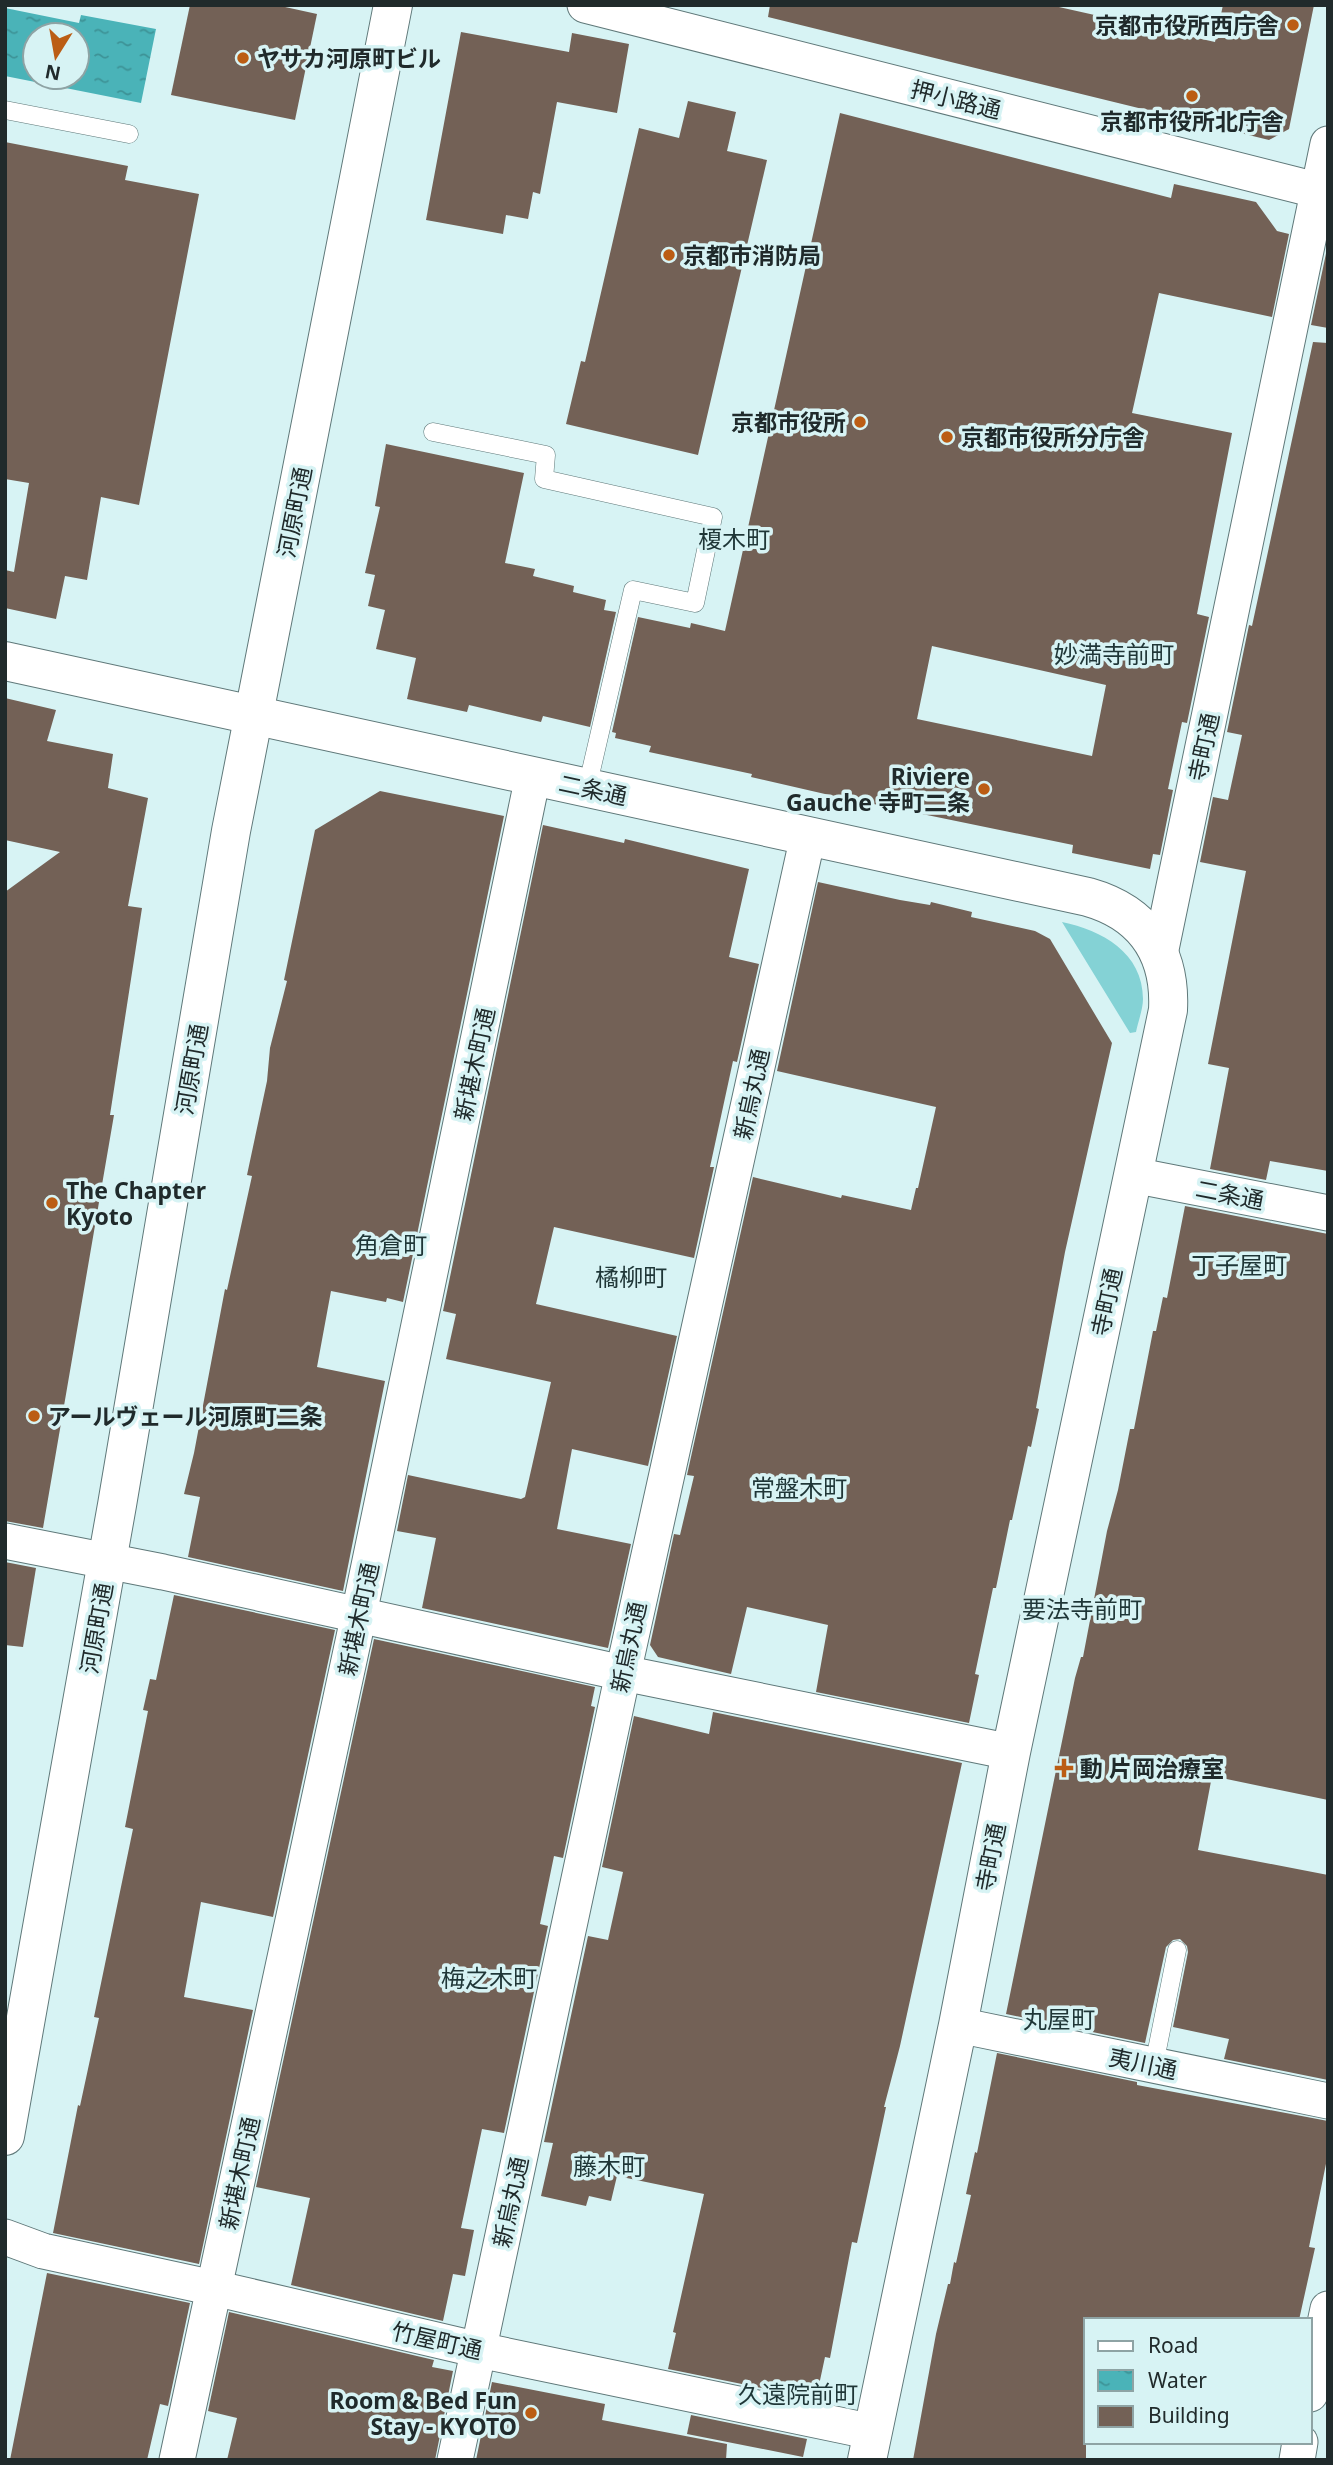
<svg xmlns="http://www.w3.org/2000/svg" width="1333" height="2465" viewBox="0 0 1333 2465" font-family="'Noto Sans','Noto Sans JP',sans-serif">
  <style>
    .green { fill: #84d2d5 }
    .water { fill: url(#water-ripples); fill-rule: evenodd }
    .building { fill: #736156; fill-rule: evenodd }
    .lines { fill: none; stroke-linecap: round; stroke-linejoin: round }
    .lane-casing { stroke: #5f7879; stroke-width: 19 }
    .street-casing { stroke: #5f7879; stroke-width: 37 }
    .secondary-casing { stroke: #5f7879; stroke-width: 40 }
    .primary-casing { stroke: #5f7879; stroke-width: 40 }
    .lane { stroke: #fff; stroke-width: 18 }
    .street { stroke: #fff; stroke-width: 35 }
    .secondary { stroke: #fff; stroke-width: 38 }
    .primary { stroke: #fff; stroke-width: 38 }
    .poi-dot { fill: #bb5d14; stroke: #d7f3f4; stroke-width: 2.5 }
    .labels { text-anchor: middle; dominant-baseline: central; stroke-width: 7; stroke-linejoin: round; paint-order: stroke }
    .poi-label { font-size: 23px; font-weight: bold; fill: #202a2b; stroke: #d7f3f4; text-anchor: start }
    .street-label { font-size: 23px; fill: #202a2b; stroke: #d7f3f4 }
    .neighbourhood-label { font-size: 24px; fill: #1f3637; stroke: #d7f3f4 }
  </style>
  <defs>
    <pattern id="water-ripples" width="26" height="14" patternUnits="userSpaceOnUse" patternTransform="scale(1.75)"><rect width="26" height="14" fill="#4ab3b8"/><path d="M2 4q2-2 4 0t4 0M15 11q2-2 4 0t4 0" fill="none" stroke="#3d9296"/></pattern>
  </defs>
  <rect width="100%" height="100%" fill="#d7f3f4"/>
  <path class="green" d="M 1062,922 C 1102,930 1143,953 1143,999 C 1143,1009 1138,1022 1136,1032 L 1130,1033 Z"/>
  <path class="water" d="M 5,8 L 79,23 L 81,15 L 156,29 L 141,103 L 5,76 ZM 35,35 L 77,35 L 77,77 L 35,77 Z"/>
  <g class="building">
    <polygon points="190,5 276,5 317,14 295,120 171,95"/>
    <polygon points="770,5 1050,5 1215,42 1223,5 1314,5 1289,129 1269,140 768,17"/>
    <polygon points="461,32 569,52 572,33 629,44 617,113 557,102 540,194 533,192 528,219 506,215 503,234 426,220"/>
    <polygon points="688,101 736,112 727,151 767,160 698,455 566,424 581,361 585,362 639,128 679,138"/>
    <path d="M 840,113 L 1171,198 L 1174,184 L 1256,202 L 1277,231 L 1289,234 L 1272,317 L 1159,293 L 1132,413 L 1232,433 L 1197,614 L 1209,617 L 1187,723 L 1182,722 L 1168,789 L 1173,790 L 1160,855 L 1153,854 L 1150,869 L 1072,853 L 1073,845 L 825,794 L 751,777 L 752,774 L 649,752 L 651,746 L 615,738 L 616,733 L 612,732 L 638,617 L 690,628 L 691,623 L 725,631 ZM 932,646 L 1106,685 L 1092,756 L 917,719 Z"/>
    <polygon points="5,142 128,166 125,180 199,194 139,505 101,497 87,580 65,576 56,619 5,608 5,570 14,572 29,483 5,479"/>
    <polygon points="1328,244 1328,328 1311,325"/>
    <polygon points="1313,342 1328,343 1328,1171 1270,1161 1266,1180 1210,1169 1229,1068 1208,1064 1246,871 1200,862 1213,797 1228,800 1242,735 1227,732 1249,625 1252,626"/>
    <polygon points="386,444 524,473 505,563 535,569 533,576 574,586 573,592 606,600 604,610 616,612 590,727 543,716 541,722 469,705 467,712 407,699 416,658 376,649 385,610 368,606 375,575 365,573 380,507 375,506"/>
    <polygon points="5,698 56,710 47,741 113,754 108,788 148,798 128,906 142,908 110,1115 114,1115 43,1528 5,1521 5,892 60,852 5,840"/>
    <polygon points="380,791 504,816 403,1302 387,1298 386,1302 331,1291 317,1367 385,1381 343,1591 188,1557 200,1497 184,1494 194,1453 225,1289 227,1290 252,1176 247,1175 267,1081 270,1048 287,981 284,980 315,830"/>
    <polygon points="543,825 624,843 625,839 749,869 729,957 759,964 737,1062 733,1061 710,1167 714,1167 694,1258 554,1227 536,1304 677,1336 648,1466 572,1449 557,1529 631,1544 608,1648 422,1608 436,1538 397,1531 408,1475 521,1499 525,1497 551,1382 446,1359 456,1314 443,1311"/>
    <polygon points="818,882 900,900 930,905 931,902 972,912 971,917 1035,931 1050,939 1112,1043 1065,1252 1036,1408 1039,1409 1031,1447 1028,1446 1012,1520 1010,1520 996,1588 993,1588 975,1674 979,1675 969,1723 816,1692 828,1625 747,1607 731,1674 658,1657 650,1645 674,1534 680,1535 694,1476 687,1475 753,1177 841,1198 842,1195 911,1210 916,1188 918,1188 936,1107 777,1071"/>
    <polygon points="1185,1206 1328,1234 1328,1800 1212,1776 1198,1850 1328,1875 1328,2080 1224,2059 1229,2039 1173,2027 1188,1952 1187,1946 1180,1939 1173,1940 1166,1947 1145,2043 1006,2014 1075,1678 1081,1657 1083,1657 1107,1531 1118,1490 1130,1429 1134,1429 1153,1331 1156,1331 1163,1297 1167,1298"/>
    <polygon points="5,1562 36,1568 23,1647 5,1645"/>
    <polygon points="174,1595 335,1630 273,1917 201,1902 184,1997 253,2010 199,2264 53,2233 78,2105 80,2106 99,2018 94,2017 133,1829 125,1827 148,1711 143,1710 150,1679 156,1680"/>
    <polygon points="374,1639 595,1687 591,1706 595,1707 563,1858 554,1856 540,1924 548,1926 504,2133 482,2129 461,2228 474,2230 465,2276 453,2274 443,2321 291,2285 310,2198 256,2187"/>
    <polygon points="713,1712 962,1763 900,2046 884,2107 886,2107 857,2243 852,2242 830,2358 825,2357 816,2399 668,2369 676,2333 673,2332 704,2194 617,2176 611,2201 589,2196 586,2206 541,2196 553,2143 544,2142 588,1936 608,1940 623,1872 602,1867 634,1716 709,1734"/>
    <polygon points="997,2053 1137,2082 1137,2085 1328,2121 1328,2154 1309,2247 1315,2248 1299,2320 1086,2320 1086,2460 913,2460 936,2334 948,2284 950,2284 954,2262 956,2263 971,2195 966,2194 975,2152 977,2153"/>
    <polygon points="47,2273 190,2303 168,2406 160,2404 147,2460 10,2460"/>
    <polygon points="229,2312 434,2360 432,2367 453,2371 435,2460 227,2460 237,2418 208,2411"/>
    <polygon points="492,2382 605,2404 602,2420 727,2444 726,2460 476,2460"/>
    <polygon points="691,2415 807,2439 803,2457 687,2434"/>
  </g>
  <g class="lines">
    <defs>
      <g id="lane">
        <polyline points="5,110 129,134"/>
        <polyline points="433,432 546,455 544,479 713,517 695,603 633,590 587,788"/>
        <polyline points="1154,2065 1177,1950"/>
      </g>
      <g id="street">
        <polyline points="585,5 1328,193"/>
        <polyline points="1160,954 1328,144"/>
        <polyline points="1133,1175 1328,1213"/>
        <polyline points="5,1541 163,1572 623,1673 1011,1752"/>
        <polyline points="958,2025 1328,2101"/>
        <polyline points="5,2237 43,2251 214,2288 479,2350 873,2432"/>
        <polyline points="1310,2394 1328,2309"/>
        <polyline points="177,2460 359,1614 533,776"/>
        <polyline points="455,2460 623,1673 808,836"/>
        <polyline points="1297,2460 1300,2442"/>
      </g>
      <path id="secondary" d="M 5,661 L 1088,897 C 1144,913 1171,952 1168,1010 L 1011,1752 L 958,2025 L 867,2460"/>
      <polyline id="primary" points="5,2136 117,1505 231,831 393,5"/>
    </defs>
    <use href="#lane" class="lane-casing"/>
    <use href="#street" class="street-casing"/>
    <use href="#secondary" class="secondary-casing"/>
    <use href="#primary" class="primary-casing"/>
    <use href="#lane" class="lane"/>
    <use href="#street" class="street"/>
    <use href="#secondary" class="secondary"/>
    <use href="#primary" class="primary"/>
  </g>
  <g class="poi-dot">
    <circle cx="1293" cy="25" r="7"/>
    <circle cx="243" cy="58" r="7"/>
    <circle cx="1192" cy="96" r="7"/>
    <circle cx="669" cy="255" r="7"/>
    <circle cx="860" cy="422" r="7"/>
    <circle cx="947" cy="437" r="7"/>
    <circle cx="984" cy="789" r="7"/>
    <circle cx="52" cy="1203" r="7"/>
    <circle cx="34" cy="1416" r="7"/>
    <path d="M1060.5 1757.5h7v7h7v7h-7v7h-7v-7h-7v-7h7z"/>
    <circle cx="531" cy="2413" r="7"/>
  </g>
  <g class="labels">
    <g class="poi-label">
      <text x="1279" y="25" text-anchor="end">京都市役所西庁舎</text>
      <text x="257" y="58">ヤサカ河原町ビル</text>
      <text x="1192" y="121" text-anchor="middle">京都市役所北庁舎</text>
      <text x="683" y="255">京都市消防局</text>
      <text x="846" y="422" text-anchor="end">京都市役所</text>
      <text x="961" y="437">京都市役所分庁舎</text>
      <text x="970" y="776" text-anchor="end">Riviere<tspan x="970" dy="26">Gauche 寺町二条</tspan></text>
      <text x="66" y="1190">The Chapter<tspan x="66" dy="26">Kyoto</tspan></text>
      <text x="48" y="1416">アールヴェール河原町二条</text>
      <text x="1080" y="1768">動 片岡治療室</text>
      <text x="517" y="2400" text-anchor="end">Room &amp; Bed Fun<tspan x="517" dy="26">Stay - KYOTO</tspan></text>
    </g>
    <g class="street-label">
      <text transform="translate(956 99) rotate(14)">押小路通</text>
      <text transform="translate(294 512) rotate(-79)">河原町通</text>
      <text transform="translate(1203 747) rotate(-78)">寺町通</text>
      <text transform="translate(593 789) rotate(12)">二条通</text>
      <text transform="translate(474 1064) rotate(-78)">新堪木町通</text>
      <text transform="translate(191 1069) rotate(-80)">河原町通</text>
      <text transform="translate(751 1094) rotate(-78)">新烏丸通</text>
      <text transform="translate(1230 1194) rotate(11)">二条通</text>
      <text transform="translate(1106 1302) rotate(-78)">寺町通</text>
      <text transform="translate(358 1619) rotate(-78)">新堪木町通</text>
      <text transform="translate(96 1628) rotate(-80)">河原町通</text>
      <text transform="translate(628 1647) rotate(-78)">新烏丸通</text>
      <text transform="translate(990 1857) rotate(-79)">寺町通</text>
      <text transform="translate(1143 2063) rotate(12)">夷川通</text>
      <text transform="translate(239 2173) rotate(-78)">新堪木町通</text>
      <text transform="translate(510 2202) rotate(-78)">新烏丸通</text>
      <text transform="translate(437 2340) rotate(13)">竹屋町通</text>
    </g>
    <g class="neighbourhood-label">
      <text x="734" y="538">榎木町</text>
      <text x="1114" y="653">妙満寺前町</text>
      <text x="391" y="1244">角倉町</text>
      <text x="1239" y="1264">丁子屋町</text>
      <text x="631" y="1276">橘柳町</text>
      <text x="799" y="1487">常盤木町</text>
      <text x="1082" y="1608">要法寺前町</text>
      <text x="489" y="1977">梅之木町</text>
      <text x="1059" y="2018">丸屋町</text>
      <text x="609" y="2165">藤木町</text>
      <text x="798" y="2393">久遠院前町</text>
    </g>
  </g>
  <rect width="1333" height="2465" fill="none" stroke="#202a2b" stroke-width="14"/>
  <rect x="1084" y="2318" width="228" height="126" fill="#d7f3f4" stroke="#8ea3a4" stroke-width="2"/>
  <rect x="1098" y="2341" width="35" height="10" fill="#ffffff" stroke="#8ea3a4" stroke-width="2"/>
  <text x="1148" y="2353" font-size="21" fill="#202a2b">Road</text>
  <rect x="1098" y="2370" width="35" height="21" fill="url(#water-ripples)" stroke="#8ea3a4" stroke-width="2"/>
  <text x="1148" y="2388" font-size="21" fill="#202a2b">Water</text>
  <rect x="1098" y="2406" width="35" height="21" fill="#736156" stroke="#8ea3a4" stroke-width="2"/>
  <text x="1148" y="2423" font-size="21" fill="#202a2b">Building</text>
  <g transform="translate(56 56) rotate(191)"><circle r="33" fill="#d7f3f4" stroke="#8ea3a4" stroke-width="2"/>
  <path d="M0-5L12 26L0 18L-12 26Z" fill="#bb5d14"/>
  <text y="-10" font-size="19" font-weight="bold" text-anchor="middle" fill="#202a2b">N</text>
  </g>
</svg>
